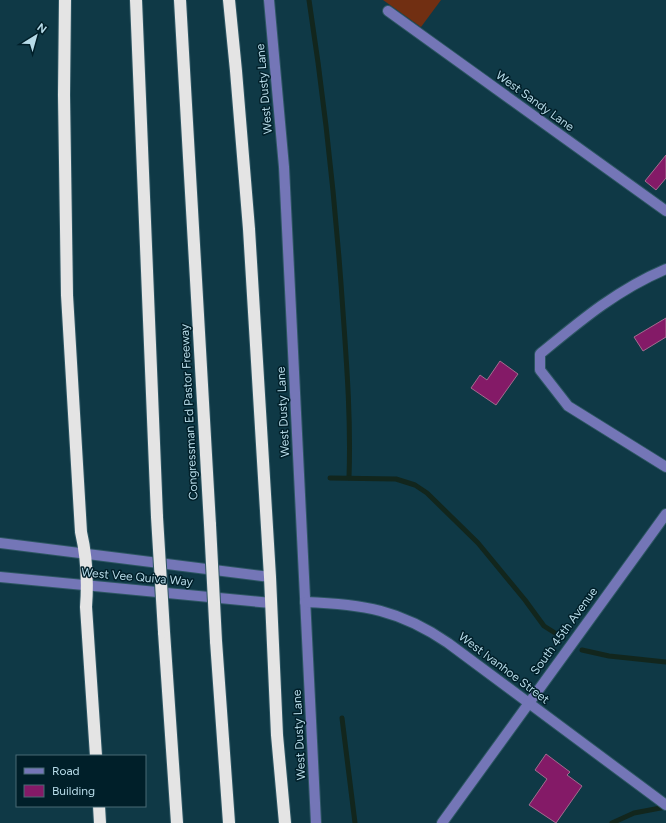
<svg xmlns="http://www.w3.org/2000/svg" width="666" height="823" viewBox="0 0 666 823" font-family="Figtree,sans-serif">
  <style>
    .green { fill: #712f12 }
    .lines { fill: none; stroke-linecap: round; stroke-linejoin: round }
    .stream { stroke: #12261d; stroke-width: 5 }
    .building { fill: #841a67; stroke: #a46c8f }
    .minor-casing { stroke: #2d5663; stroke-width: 12 }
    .highway-casing { stroke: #2d5663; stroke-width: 14 }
    .minor { stroke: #7476b7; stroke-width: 10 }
    .highway { stroke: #e4e4e4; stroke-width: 12 }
    .highway-bridge-casing { stroke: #2d5663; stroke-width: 14; stroke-linecap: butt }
    .highway-bridge { stroke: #e4e4e4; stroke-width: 12 }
    .labels { text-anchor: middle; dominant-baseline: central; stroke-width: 3; stroke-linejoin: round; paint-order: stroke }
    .street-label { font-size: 12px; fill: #b7dbe8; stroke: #001f29 }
  </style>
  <rect width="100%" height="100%" fill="#0f3946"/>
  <polygon class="green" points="383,0 441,0 421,27"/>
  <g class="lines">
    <g class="stream">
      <path d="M 309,0 C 325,104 336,207 343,312 C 347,368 351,422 349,478"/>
      <polyline points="330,478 396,479 415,485 427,493 478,543 525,600 544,626 563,638"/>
      <polyline points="582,650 609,656 666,662"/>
      <polyline points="342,718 355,823"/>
      <polyline points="612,823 634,813 666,807"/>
    </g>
  </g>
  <g class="building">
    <polygon points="666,155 666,178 656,190 645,181"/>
    <polygon points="666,318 666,337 643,351 634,337"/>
    <polygon points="500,361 518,374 496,405 471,388 480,375 487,380"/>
    <polygon points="546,754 570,772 567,775 582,786 556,823 529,805 547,779 535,770"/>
  </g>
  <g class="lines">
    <defs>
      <g id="minor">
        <polyline points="269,0 284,167 316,823"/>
        <polyline points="388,11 666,211"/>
        <path d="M 666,269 C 618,289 580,321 540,354 L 540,370 L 568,406 L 666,467"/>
        <polyline points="0,543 270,577"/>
        <polyline points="0,577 271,603"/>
        <path d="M 305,602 C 363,604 400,610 448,643 L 666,805"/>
        <polyline points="442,823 666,514"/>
      </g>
      <g id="highway">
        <path d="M 65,0 L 64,95 L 67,295 L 81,532 C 87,558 88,581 86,607 L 96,756"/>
        <polyline points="136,0 157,517"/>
        <polyline points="180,0 210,525"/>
        <polyline points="229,0 236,71 249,229 270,577 277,735 285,823"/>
        <polyline points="164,632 177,823"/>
        <polyline points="216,641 229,823"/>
        <polyline points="99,806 100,823"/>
      </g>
    </defs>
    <use href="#minor" class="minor-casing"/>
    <use href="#highway" class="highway-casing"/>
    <use href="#minor" class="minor"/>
    <use href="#highway" class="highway"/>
    <defs>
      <g id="highway-bridge">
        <polyline points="157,517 164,632"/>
        <polyline points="210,525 216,641"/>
      </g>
    </defs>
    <use href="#highway-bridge" class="highway-bridge-casing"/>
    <use href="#highway-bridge" class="highway-bridge"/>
  </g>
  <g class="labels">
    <g class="street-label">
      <text transform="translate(264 89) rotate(-95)">West Dusty Lane</text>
      <text transform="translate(535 101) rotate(36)">West Sandy Lane</text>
      <text transform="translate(189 412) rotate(-93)">Congressman Ed Pastor Freeway</text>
      <text transform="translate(283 412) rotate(-93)">West Dusty Lane</text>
      <text transform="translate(137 577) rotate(5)">West Vee Quiva Way</text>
      <text transform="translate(564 631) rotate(-54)">South 45th Avenue</text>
      <text transform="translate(504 668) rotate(37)">West Ivanhoe Street</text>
      <text transform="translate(299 735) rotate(-93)">West Dusty Lane</text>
    </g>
  </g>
  <rect x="16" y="755" width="130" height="52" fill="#001f29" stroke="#496a75"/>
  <rect x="24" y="768" width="20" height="6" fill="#7476b7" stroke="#496a75"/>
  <text x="52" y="775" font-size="12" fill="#b7dbe8">Road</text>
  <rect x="24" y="785" width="20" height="12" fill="#841a67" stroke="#496a75"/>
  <text x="52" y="795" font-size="12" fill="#b7dbe8">Building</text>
  <g transform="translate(36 36) rotate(37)" stroke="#001f29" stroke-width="3" paint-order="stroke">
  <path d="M0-3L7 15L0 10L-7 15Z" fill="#b7dbe8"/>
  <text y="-6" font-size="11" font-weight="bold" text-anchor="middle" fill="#b7dbe8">N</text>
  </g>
</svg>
